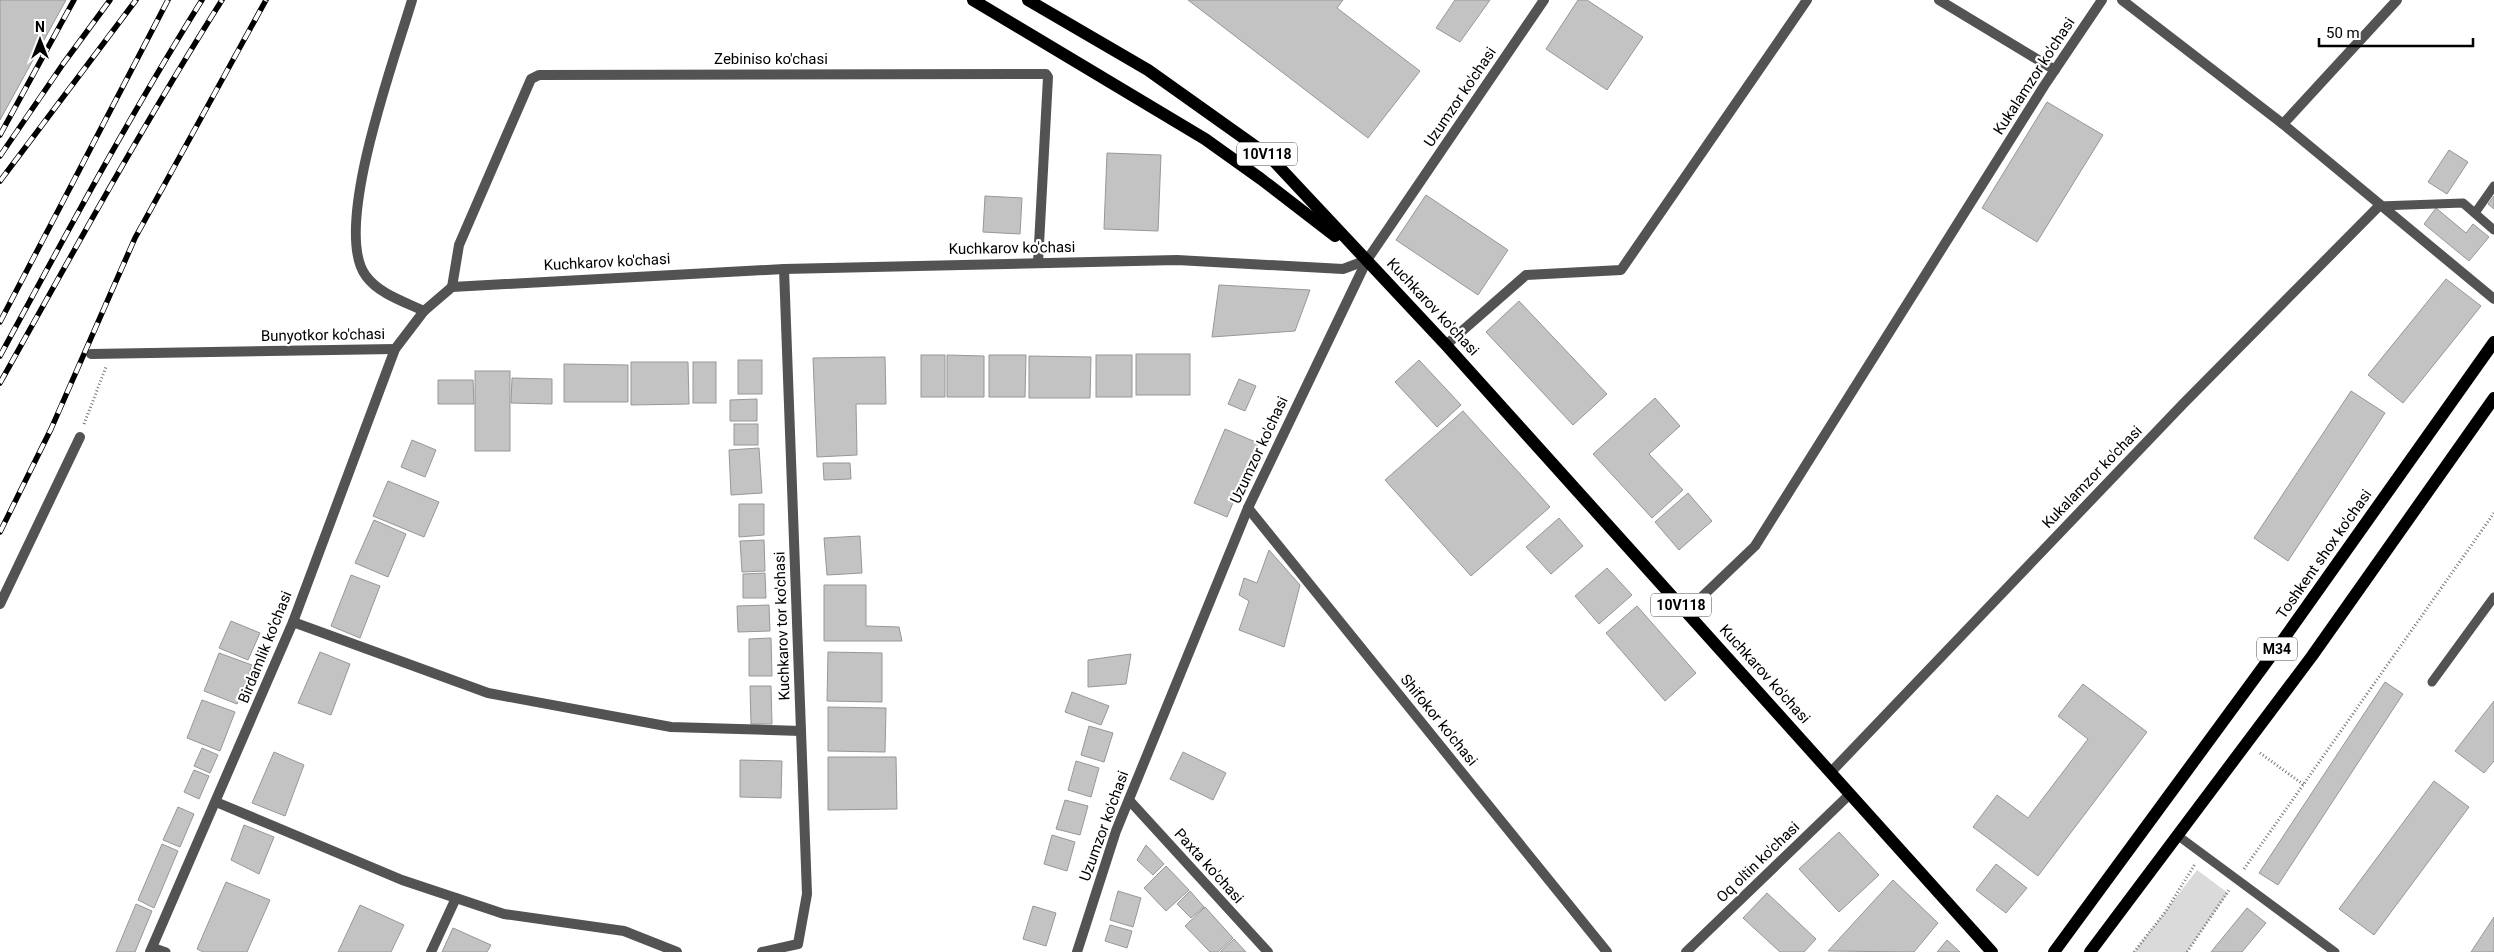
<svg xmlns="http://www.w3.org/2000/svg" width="2494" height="952" viewBox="0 0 2494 952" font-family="Roboto,sans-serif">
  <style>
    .green { fill: #dadada }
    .building { fill: #c3c3c3; stroke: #979797 }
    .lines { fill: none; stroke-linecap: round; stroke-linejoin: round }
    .path { stroke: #757575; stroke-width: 3; stroke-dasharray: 1 2.5; stroke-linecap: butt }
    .service { stroke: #535353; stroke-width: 9 }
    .minor { stroke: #535353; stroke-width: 10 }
    .primary { stroke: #000; stroke-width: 12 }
    .rail-casing { stroke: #000; stroke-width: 5.5 }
    .rail { stroke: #fff; stroke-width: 4; stroke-dasharray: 11; stroke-linecap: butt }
    .labels { text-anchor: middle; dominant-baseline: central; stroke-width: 4.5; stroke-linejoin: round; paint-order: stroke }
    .shield { fill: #fff; stroke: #4c4c4c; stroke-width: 1 }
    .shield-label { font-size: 14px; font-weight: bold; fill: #000 }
    .street-label { font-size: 15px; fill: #000; stroke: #fff }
  </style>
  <rect width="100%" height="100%" fill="#fff"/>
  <polygon class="green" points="2197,870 2228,893 2187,952 2134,952"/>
  <g class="building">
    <polygon points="0,0 66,0 0,120"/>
    <polygon points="1188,0 1343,0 1337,8 1420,71 1368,138"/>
    <polygon points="1455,0 1490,0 1460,42 1436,28"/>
    <polygon points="1578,0 1587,0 1643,37 1607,90 1546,49"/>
    <polygon points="2047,102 2103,135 2037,242 1982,208"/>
    <polygon points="2449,150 2468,162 2447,194 2428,182"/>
    <polygon points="1107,153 1161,155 1158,231 1104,229"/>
    <polygon points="1426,195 1508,250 1478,295 1396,240"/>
    <polygon points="985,196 1022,198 1020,234 983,232"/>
    <polygon points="2494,196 2494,209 2488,204"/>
    <polygon points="2436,208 2466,233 2473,224 2489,237 2469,261 2424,224"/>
    <polygon points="2446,279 2481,306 2403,403 2368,375"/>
    <polygon points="1219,285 1310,290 1295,331 1212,337"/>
    <polygon points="1519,301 1607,394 1573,425 1486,332"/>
    <rect x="1136" y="354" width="54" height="41"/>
    <rect x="921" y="355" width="24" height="42"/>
    <polygon points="947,355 984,356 984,397 947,397"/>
    <polygon points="989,355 1026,355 1025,397 989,397"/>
    <rect x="1096" y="355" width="36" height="42"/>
    <polygon points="1029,356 1091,357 1090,398 1029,398"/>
    <polygon points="885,357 886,404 856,404 857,455 817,457 813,358"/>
    <rect x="738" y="360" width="24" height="34"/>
    <polygon points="1419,360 1461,405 1437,427 1395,382"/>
    <polygon points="631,362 688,362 689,404 631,405"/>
    <rect x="693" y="362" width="23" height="41"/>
    <polygon points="564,364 628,365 628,402 564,402"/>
    <rect x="475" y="371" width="35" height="80"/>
    <polygon points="512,378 552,379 552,404 511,403"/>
    <polygon points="1239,379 1256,386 1245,411 1228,404"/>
    <polygon points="438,380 473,380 474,404 438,404"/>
    <polygon points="2351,391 2385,413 2288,561 2254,538"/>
    <polygon points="1655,398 1680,426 1649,454 1683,490 1652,518 1593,454"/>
    <polygon points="757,399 757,421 730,421 730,400"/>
    <polygon points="1463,411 1550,507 1471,576 1385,480"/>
    <rect x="734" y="424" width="24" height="21"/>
    <polygon points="1225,429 1258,443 1227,517 1194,503"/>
    <polygon points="412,440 436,450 425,477 401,467"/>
    <polygon points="759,448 762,493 731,495 729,450"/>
    <polygon points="823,463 850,463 851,479 824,480"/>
    <polygon points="388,481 439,502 424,537 373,516"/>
    <polygon points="1688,493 1712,521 1679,550 1655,522"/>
    <polygon points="739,504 764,504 764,535 739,537"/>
    <polygon points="1559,518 1583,546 1551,574 1526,547"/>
    <polygon points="374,520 406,534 388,577 355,563"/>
    <polygon points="860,536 862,573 827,575 824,538"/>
    <polygon points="764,540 765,571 742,572 740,541"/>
    <polygon points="1269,550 1300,585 1284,647 1239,630 1249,601 1239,595 1244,578 1257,583"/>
    <polygon points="1607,568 1632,595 1599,624 1575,596"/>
    <polygon points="765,573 766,598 743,598 743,574"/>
    <polygon points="351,575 380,586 360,638 331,626"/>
    <polygon points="824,585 866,585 866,626 899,627 902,641 824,641"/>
    <polygon points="769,605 770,631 738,632 737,606"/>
    <polygon points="1637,606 1696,673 1665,701 1606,633"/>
    <polygon points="231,621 260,633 248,660 219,648"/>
    <polygon points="771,638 772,676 749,676 749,639"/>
    <polygon points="320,652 350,664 331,715 298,703"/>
    <polygon points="828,652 882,653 882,702 827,701"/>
    <polygon points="219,653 252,665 237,704 204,691"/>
    <polygon points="1131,654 1126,684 1088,687 1088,660"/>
    <polygon points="2385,682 2403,694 2278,885 2259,873"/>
    <polygon points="2083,684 2147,732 2038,876 1973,827 1997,795 2028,818 2088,739 2058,716"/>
    <polygon points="750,686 771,686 772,724 751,724"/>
    <polygon points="1072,692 1109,706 1101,725 1065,712"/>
    <polygon points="202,700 235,712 220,751 187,738"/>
    <polygon points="2494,701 2494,761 2484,773 2455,751"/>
    <polygon points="828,707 886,708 885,752 828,751"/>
    <polygon points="1089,726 1113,733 1104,762 1081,755"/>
    <polygon points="202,748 218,755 210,773 194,766"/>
    <polygon points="274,752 304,765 285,816 252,803"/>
    <polygon points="1183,752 1226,773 1213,800 1170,779"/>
    <polygon points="828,757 896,757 897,809 828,810"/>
    <polygon points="740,760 782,761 781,798 740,797"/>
    <polygon points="1076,761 1099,768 1091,797 1068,790"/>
    <polygon points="194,770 209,776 199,799 184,792"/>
    <polygon points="2434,781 2469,807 2374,935 2339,909"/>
    <polygon points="1065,800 1088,806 1080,835 1056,829"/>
    <polygon points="178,807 194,814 180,847 163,840"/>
    <polygon points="244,825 274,837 259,874 231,860"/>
    <polygon points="1839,832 1879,875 1839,912 1799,869"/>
    <polygon points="1052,835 1075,842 1067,871 1044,864"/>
    <polygon points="162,844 178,851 154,908 138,900"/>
    <polygon points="1146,845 1164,864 1153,875 1137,860"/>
    <polygon points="1996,864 2027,888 2006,913 1976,890"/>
    <polygon points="1166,866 1189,890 1166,911 1144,888"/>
    <polygon points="1893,880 1938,923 1914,952 1828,951"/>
    <polygon points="226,882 270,900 247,952 203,952 197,949"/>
    <polygon points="1118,891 1141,898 1133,927 1110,920"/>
    <polygon points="1190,891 1204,907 1191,918 1177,904"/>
    <polygon points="1767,893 1816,939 1804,952 1780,952 1743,918"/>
    <polygon points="136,904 152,911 135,952 116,952"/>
    <polygon points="360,905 404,925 391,952 338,952"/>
    <polygon points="1033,906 1056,913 1046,946 1023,939"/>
    <polygon points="1205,907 1233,938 1218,952 1210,952 1185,926"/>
    <polygon points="2247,908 2266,923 2242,952 2211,952"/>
    <polygon points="2494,917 2494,952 2471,952"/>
    <polygon points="1110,925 1132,931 1127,948 1105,941"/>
    <polygon points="453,928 491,945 487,952 442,952"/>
    <polygon points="1234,939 1246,952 1220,952"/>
    <polygon points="1947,940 1960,952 1937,952"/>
  </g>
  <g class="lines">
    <g class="path">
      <polyline points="84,424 106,367"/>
      <polyline points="2260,753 2304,785"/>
      <polyline points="2244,869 2494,513"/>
      <polyline points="2134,952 2166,911 2195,864"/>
      <polyline points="2187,952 2229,890"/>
    </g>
    <g class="service">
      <polyline points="2379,206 2463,203 2494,230"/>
      <polyline points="2475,213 2494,186"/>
      <polyline points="2432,682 2494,597"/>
      <polyline points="2177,835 2335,952"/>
      <polyline points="152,947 166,952"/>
    </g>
    <g class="minor">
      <polyline points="1939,0 2055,70"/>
      <polyline points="2122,0 2283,124 2494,299"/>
      <polyline points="2283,124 2397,0"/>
      <polyline points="452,287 459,245 531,79 539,75 1046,74 1048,77 1038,263"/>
      <polyline points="424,311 452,287 784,269 1177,260 1343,269 1367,260"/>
      <polyline points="1446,345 1526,275 1621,270 1807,0"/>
      <polyline points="91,354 395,349"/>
      <polyline points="1248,508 1607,952"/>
      <polyline points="0,604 80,437"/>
      <polyline points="1687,611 1755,546 2044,86 2102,0"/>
      <polyline points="293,622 488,693 671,727 801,731"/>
      <polyline points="1831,772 2183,404 2379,206"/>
      <polyline points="1129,800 1268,952"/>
      <polyline points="216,802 402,880 504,914 624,931 677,952"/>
      <path d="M 150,952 L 293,622 L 395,349 L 424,311 C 405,302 379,294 366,276 C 331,230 396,55 412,0"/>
      <polyline points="431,952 456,898"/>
      <polyline points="762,952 798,944 807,894 784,269"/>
      <polyline points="1077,952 1116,831 1248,508 1367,260 1544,0"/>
      <polyline points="1686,952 1850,794"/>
    </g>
    <g class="primary">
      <polyline points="973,0 1205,139 1261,179 1335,236"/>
      <polyline points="1028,0 1148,70 1269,156 1446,345 1992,952"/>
      <polyline points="2054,952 2285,637 2494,342"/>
      <polyline points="2090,952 2312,656 2494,398"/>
    </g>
    <defs>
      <g id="rail">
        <polyline points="0,135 74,0"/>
        <polyline points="0,156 63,64 110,0"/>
        <polyline points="0,181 136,0"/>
        <polyline points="0,322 168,0"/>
        <path d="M 0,356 C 65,236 130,115 202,0"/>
        <path d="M 0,383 C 72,254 143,125 222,0"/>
        <polyline points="0,532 51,429 135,238 266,0"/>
      </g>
    </defs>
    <use href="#rail" class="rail-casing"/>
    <use href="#rail" class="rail"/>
  </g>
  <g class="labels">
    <g class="shield">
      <rect x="1237" y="142.5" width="60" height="23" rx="4"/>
      <rect x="1651" y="593.5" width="60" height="23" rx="4"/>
      <rect x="2257" y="637.5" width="40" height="23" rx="4"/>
    </g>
    <g class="shield-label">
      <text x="1267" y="154">10V118</text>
      <text x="1681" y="605">10V118</text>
      <text x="2277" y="649">M34</text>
    </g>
    <g class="street-label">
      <text x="771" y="59">Zebiniso ko'chasi</text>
      <text transform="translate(2034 76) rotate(-57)">Kukalamzor ko'chasi</text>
      <text transform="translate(1460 97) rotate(-56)">Uzumzor ko'chasi</text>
      <text transform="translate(1012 248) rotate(-1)">Kuchkarov ko'chasi</text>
      <text transform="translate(607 262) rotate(-3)">Kuchkarov ko'chasi</text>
      <text transform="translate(1433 307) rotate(47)">Kuchkarov ko'chasi</text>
      <text transform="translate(323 335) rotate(-1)">Bunyotkor ko'chasi</text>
      <text transform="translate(1259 450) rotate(-65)">Uzumzor ko'chasi</text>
      <text transform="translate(2092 477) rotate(-46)">Kukalamzor ko'chasi</text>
      <text transform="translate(2324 554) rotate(-55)">Toshkent shox ko'chasi</text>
      <text transform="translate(782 626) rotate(-92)">Kuchkarov tor ko'chasi</text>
      <text transform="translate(265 647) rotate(-68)">Birdamlik ko'chasi</text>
      <text transform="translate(1765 674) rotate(48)">Kuchkarov ko'chasi</text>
      <text transform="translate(1439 720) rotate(51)">Shifokor ko'chasi</text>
      <text transform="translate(1104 826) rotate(-70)">Uzumzor ko'chasi</text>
      <text transform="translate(1758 862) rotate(-44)">Oq oltin ko'chasi</text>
      <text transform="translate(1209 866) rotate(48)">Paxta ko'chasi</text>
    </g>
  </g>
  <g transform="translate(40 40)" stroke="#ffffff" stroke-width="4" paint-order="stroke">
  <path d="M0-4L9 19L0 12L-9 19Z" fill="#000000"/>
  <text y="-8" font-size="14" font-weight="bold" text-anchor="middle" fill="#000000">N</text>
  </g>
  <path d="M2319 38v8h154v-8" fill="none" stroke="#000000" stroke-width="2.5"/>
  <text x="2326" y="38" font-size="15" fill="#000000" stroke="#ffffff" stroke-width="4" paint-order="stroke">50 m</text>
</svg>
